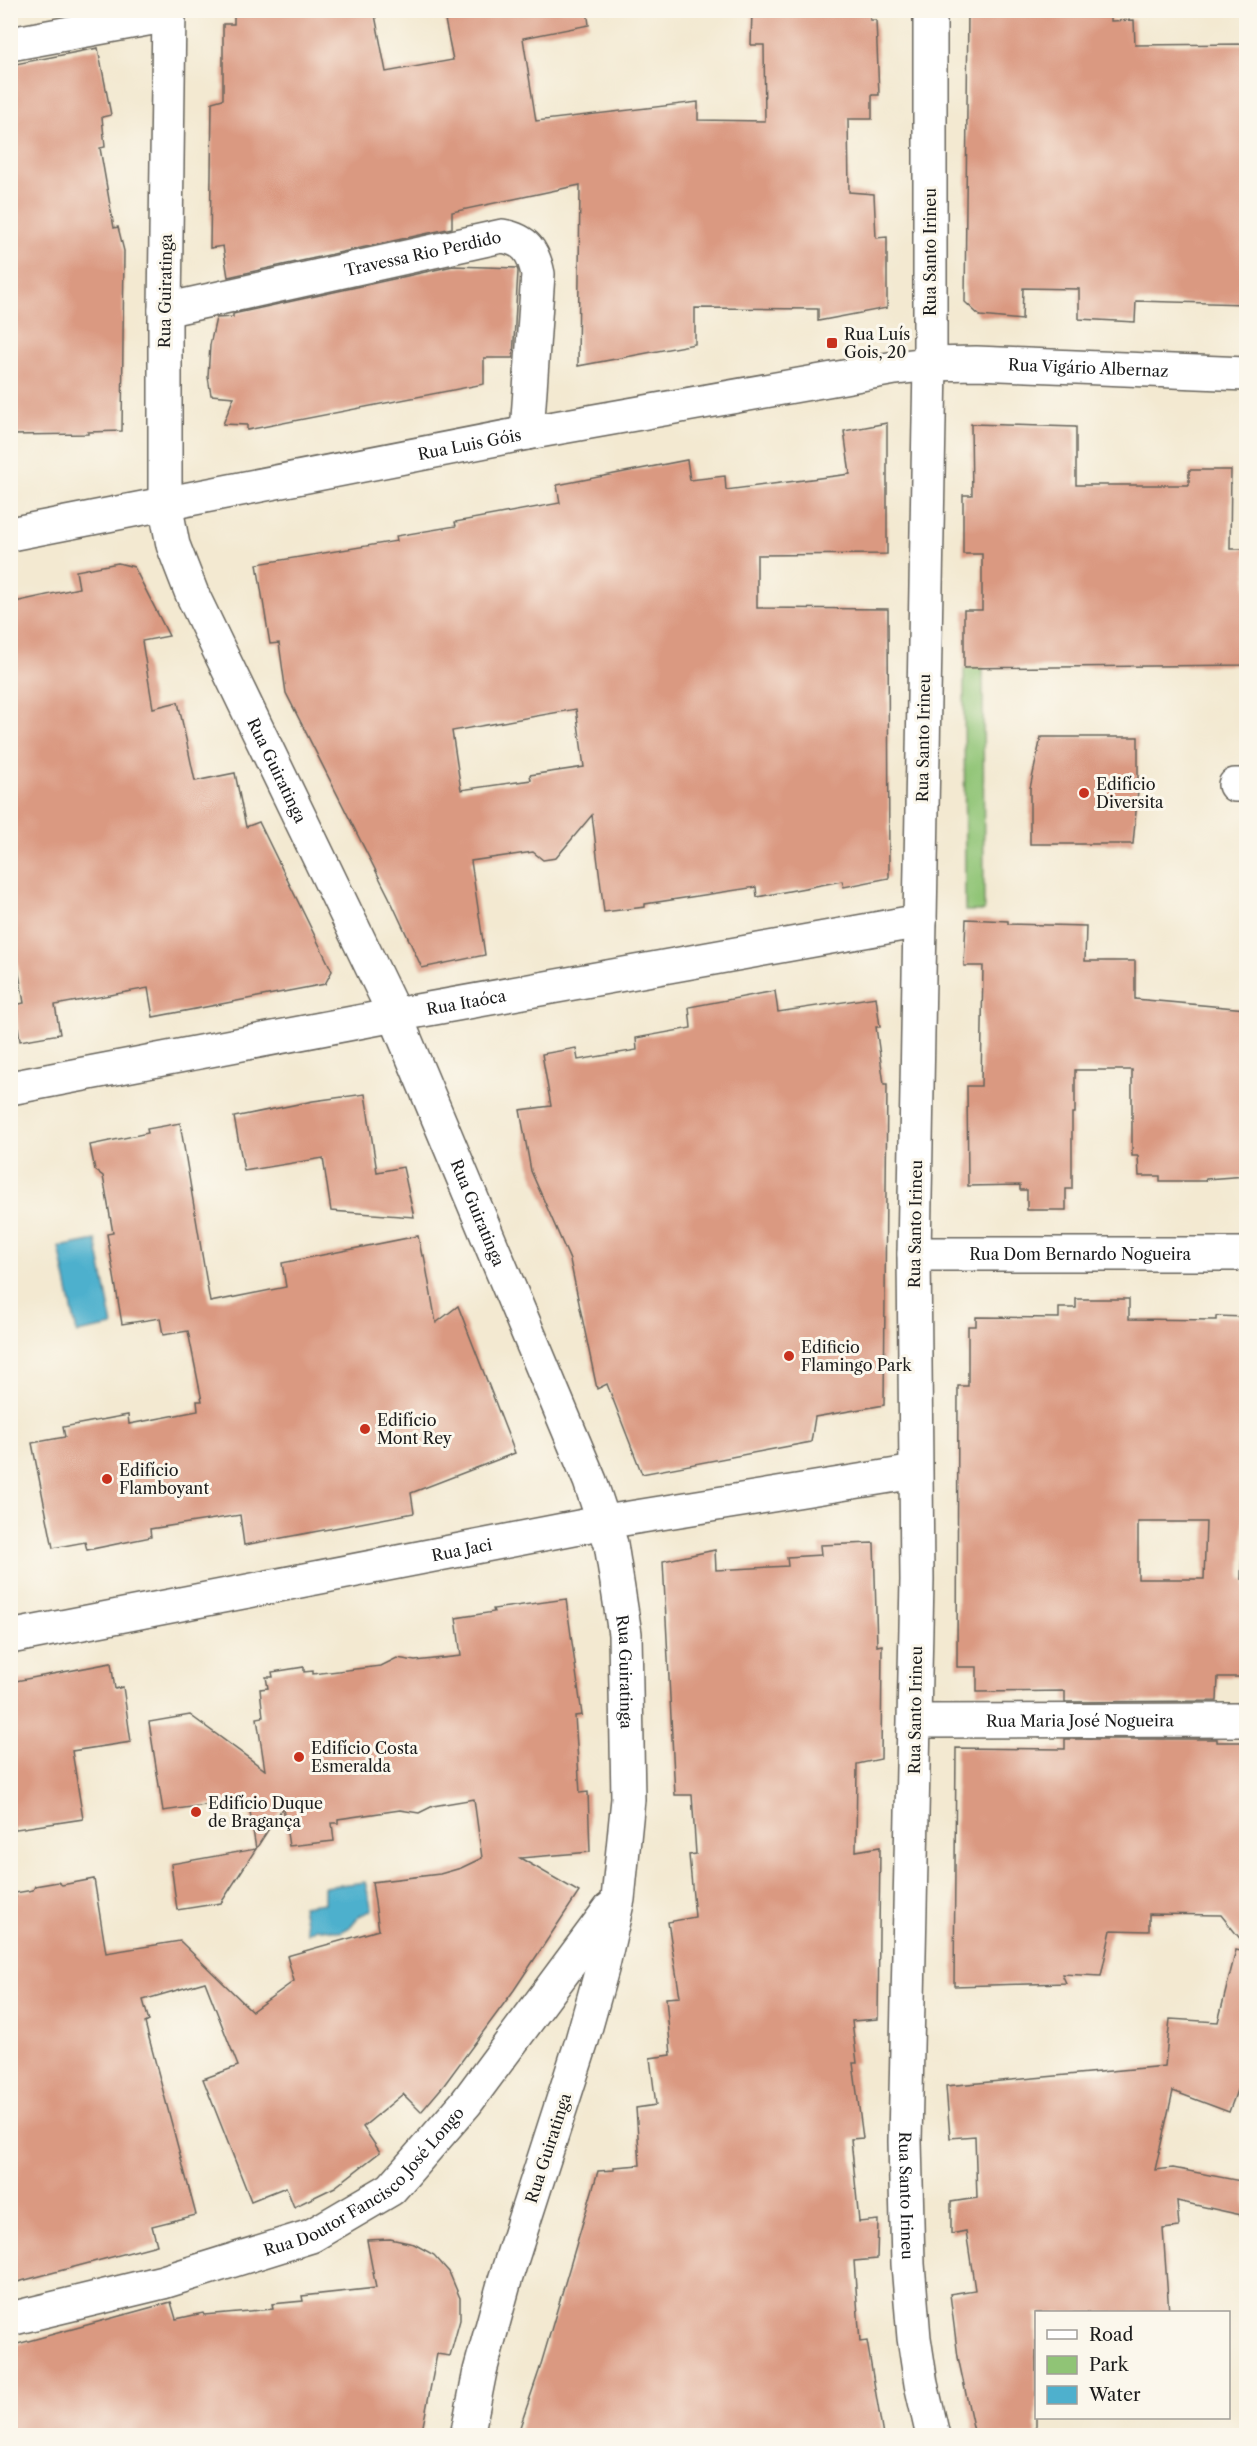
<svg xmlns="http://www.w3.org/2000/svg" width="1257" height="2446" viewBox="0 0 1257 2446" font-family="'Libre Caslon Text',serif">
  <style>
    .green { fill: #90c476; stroke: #567049; stroke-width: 1.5 }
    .water { fill: #4eb0cd; stroke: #356674; stroke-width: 1.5 }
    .building { fill: #da9981; fill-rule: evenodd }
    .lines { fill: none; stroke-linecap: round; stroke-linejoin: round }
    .minor-casing { stroke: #67645b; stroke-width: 36 }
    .minor { stroke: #fff; stroke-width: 33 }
    .poi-dot { fill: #c8321e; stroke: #fbf7ec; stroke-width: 2 }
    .labels { text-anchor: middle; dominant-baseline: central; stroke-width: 6; stroke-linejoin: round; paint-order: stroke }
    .street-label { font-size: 16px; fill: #1c1c1c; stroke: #fbf7ec }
    .poi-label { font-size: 16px; fill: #1c1c1c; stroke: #fbf7ec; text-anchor: start }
  </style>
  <rect width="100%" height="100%" fill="#fbf7ec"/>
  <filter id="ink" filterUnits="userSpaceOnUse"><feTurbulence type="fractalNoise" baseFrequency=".0167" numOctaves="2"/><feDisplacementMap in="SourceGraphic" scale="12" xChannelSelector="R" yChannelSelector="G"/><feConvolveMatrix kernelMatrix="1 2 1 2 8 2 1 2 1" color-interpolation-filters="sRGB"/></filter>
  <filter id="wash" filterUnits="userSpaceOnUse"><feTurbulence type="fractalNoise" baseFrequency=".008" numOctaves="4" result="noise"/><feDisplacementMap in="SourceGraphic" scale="24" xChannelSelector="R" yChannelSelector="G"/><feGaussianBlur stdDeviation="1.35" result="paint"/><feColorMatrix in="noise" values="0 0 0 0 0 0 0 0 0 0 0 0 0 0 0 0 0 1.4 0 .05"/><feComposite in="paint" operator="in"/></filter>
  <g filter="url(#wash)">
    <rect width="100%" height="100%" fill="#f3e9d1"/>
    <polygon class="green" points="983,667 984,911 965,911 964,668"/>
    <g class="water">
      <polygon points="96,1240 113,1326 77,1333 59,1247"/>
      <polygon points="365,1882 372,1910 359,1916 350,1927 341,1932 316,1928 307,1933 302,1906 324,1903 324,1887"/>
    </g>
    <g id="blocks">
      <g class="building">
        <polygon points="234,10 374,10 386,72 453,60 443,10 587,10 589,25 523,38 536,121 698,102 698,120 765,121 764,45 751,45 752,10 870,10 870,20 876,20 879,95 872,95 872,119 848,119 849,192 874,194 876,238 887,237 887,308 818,321 818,309 695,308 695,344 578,366 580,185 452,212 452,228 228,277 223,246 210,248 212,102 223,99 223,24 234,24"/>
        <polygon points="968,10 1111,10 1111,21 1134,20 1135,45 1246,44 1246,304 1136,301 1135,322 1079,319 1079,289 1023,288 1022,320 980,316 965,302"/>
        <polygon points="98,48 111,115 102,117 105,147 100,148 114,228 118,227 124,251 122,431 88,432 88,434 10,435 10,65"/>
        <polygon points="453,266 517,268 518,271 513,358 484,358 484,384 247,430 247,425 223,424 234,397 211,395 208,377 210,345 216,318 233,317 233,314"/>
        <path d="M 887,423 L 887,554 L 757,555 L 757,608 L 888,609 L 889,878 L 844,887 L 842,881 L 757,897 L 756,887 L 645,904 L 645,907 L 604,912 L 592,815 L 556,858 L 543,860 L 533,852 L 471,861 L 485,955 L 422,968 L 389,897 L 286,693 L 279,643 L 270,644 L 257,564 L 397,541 L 396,536 L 456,526 L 455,522 L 560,503 L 557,485 L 687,460 L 690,480 L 725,476 L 726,490 L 850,474 L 844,431 ZM 576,709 L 584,767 L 530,775 L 531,780 L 461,790 L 452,731 Z"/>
        <polygon points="971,424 1076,427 1076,485 1189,485 1189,470 1231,470 1230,549 1246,549 1246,665 964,668 964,610 982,610 982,554 963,554 963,495 972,495"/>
        <polygon points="118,563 134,567 169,636 142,641 153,708 178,702 195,781 235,773 246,827 259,822 332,971 325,984 153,1017 148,988 55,1005 60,1034 20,1041 15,1005 24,1003 10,921 10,603 79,588 76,571"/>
        <polygon points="1041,737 1138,737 1138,790 1133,844 1030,844 1030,788"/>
        <polygon points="966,919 1008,921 1008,924 1086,926 1085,961 1135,961 1135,999 1246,1009 1246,1176 1206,1179 1205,1181 1160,1181 1160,1176 1139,1176 1138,1156 1132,1156 1132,1070 1075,1070 1075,1113 1072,1113 1072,1189 1066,1189 1066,1210 1027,1210 1027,1190 1020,1190 1020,1185 968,1186 967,1086 981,1086 983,966 964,966"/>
        <polygon points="775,991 778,1012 876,997 880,1027 876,1027 884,1084 887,1084 884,1405 815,1417 811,1442 642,1474 607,1384 597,1389 570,1260 531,1171 520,1110 551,1106 542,1054 576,1048 578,1060 637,1050 636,1038 691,1028 689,1007"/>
        <polygon points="365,1094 377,1172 403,1167 414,1217 331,1211 323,1158 244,1171 234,1117 313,1101"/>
        <polygon points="180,1123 210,1302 286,1287 282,1263 418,1236 422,1256 424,1255 436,1323 458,1306 515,1453 411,1493 414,1513 244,1545 240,1515 150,1529 151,1537 87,1550 85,1542 53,1548 32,1443 65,1437 63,1427 128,1415 129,1424 198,1411 197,1401 202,1401 188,1331 163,1335 160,1318 122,1324 107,1234 113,1233 103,1176 95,1170 90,1145 148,1133 147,1129"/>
        <path d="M 1076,1299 L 1129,1299 L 1129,1319 L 1216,1320 L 1216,1316 L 1246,1317 L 1246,1495 L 1244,1495 L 1241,1579 L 1246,1579 L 1246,1677 L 1218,1677 L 1217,1701 L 1065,1702 L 1065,1691 L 977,1692 L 977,1667 L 957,1667 L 958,1386 L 968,1386 L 968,1326 L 976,1326 L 976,1317 L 1059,1318 L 1059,1308 L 1076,1308 ZM 1138,1522 L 1206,1522 L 1204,1579 L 1138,1579 Z"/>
        <polygon points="874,1543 877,1646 882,1645 881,1759 857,1764 856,1851 880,1847 878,2019 852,2021 857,2063 853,2063 863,2138 851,2139 859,2222 878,2220 877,2259 854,2261 860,2342 867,2341 883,2436 517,2436 539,2371 598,2171 614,2170 614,2167 640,2165 636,2108 656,2105 650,2058 671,2055 666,1998 680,1997 668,1922 695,1917 689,1855 696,1854 692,1795 675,1795 663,1561 715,1550 716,1570 788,1566 787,1557 821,1555 820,1545"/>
        <polygon points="566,1599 582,1715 575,1716 580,1793 588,1792 590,1852 520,1858 579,1892 514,1990 444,2085 421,2112 403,2094 363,2127 380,2152 335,2187 294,2207 286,2187 251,2201 203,2079 238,2066 205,1982 143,2000 149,2021 145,2023 196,2215 152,2226 157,2245 10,2284 10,1898 16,1897 15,1893 33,1890 35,1886 58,1882 62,1885 94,1879 106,1953 180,1941 252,2011 294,1981 287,1956 379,1930 372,1882 440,1874 461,1868 482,1858 474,1799 433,1806 419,1813 400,1810 338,1819 338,1823 332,1823 334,1841 289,1846 283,1807 221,1903 177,1910 171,1864 256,1849 248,1799 163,1811 149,1722 190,1715 265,1770 257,1718 263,1717 260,1689 268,1688 266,1677 273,1677 272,1672 304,1667 304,1672 313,1671 313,1674 381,1666 397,1658 415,1661 461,1656 456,1618 494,1612 493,1609"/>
        <polygon points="111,1663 115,1689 123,1687 131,1742 72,1751 83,1819 10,1830 10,1682"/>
        <polygon points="1065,1739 1217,1739 1217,1742 1246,1742 1246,1946 1221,1915 1149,1914 1149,1931 1111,1930 1101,1976 1062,1974 1066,1983 954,1986 956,1748 1065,1749"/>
        <polygon points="1236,1950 1246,1952 1246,2066 1229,2112 1173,2091 1155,2170 1173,2168 1246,2182 1246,2216 1177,2201 1179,2227 1163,2229 1169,2313 1036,2313 1036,2436 975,2436 958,2357 950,2294 975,2290 966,2231 951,2234 951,2202 977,2198 975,2136 950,2138 946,2086 1165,2066 1170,2019 1218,2022"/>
        <polygon points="390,2239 414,2244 434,2255 449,2272 460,2298 460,2320 450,2356 437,2354 421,2436 10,2436 10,2346 171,2302 176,2319 203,2313 204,2315 273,2309 272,2304 303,2301 302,2296 376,2288 367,2240"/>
      </g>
    </g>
  </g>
  <g filter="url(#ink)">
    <use href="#blocks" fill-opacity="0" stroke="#67645b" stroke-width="1.5"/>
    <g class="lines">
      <defs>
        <g id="minor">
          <path id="s1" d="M 169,10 L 165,310 L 165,503 L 173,545 L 192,594 L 395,1015 L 590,1481 L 611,1544 L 625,1634 L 628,1799 L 618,1899 L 602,1969 L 581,2044 L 505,2280 L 480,2371 L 467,2436"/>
          <path id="s2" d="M 930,10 L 930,364 L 914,1254 L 917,1580 L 905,2141 L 908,2264 L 914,2338 L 921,2384 L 933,2436"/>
          <polyline points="10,44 169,15"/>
          <path id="s3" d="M 165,310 L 502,236 C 526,240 533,251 538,274 L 527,433"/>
          <path id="s4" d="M 10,534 L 527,433 L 895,368 L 930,364 L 976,363 L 1246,374"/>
          <polyline points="1235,785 1246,785"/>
          <path id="s5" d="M 10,1088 L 395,1015 L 920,921"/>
          <path id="s6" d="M 914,1254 L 1246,1254"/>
          <path id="s7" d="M 10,1637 L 605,1522 L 915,1472"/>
          <path id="s8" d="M 915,1721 L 1246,1720"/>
          <path id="s9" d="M 10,2319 L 163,2282 L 311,2236 L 391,2189 L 466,2103 L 610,1909"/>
        </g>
      </defs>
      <use href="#minor" class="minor-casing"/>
      <use href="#minor" class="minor"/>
    </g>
  </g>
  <g class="poi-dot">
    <rect x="826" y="337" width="12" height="12" rx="3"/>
    <circle cx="1084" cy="793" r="6"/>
    <circle cx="789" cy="1356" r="6"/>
    <circle cx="365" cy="1429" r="6"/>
    <circle cx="107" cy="1479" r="6"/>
    <circle cx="299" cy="1757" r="6"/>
    <circle cx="196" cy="1812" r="6"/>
  </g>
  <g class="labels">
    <g class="street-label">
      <text transform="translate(930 252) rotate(-90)">Rua Santo Irineu</text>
      <text stroke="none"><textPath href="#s3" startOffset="264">Travessa Rio Perdido</textPath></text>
      <text transform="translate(165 291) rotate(-89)">Rua Guiratinga</text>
      <text stroke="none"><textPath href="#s4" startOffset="1094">Rua Vigário Albernaz</textPath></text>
      <text stroke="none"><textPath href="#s4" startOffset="468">Rua Luis Góis</textPath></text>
      <text transform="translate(923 738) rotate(-89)">Rua Santo Irineu</text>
      <text stroke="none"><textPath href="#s1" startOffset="784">Rua Guiratinga</textPath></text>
      <text stroke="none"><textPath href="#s5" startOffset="464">Rua Itaóca</textPath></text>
      <text stroke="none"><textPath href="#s1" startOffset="1270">Rua Guiratinga</textPath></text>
      <text transform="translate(915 1224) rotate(-89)">Rua Santo Irineu</text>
      <text stroke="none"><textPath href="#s6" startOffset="166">Rua Dom Bernardo Nogueira</textPath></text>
      <text stroke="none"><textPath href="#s7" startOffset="460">Rua Jaci</textPath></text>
      <text stroke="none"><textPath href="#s1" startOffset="1756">Rua Guiratinga</textPath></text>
      <text transform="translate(915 1710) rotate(-89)">Rua Santo Irineu</text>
      <text stroke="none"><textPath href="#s8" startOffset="165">Rua Maria José Nogueira</textPath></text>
      <text transform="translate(548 2148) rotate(-72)">Rua Guiratinga</text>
      <text stroke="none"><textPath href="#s9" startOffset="387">Rua Doutor Fancisco José Longo</textPath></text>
      <text stroke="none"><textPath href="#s2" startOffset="2186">Rua Santo Irineu</textPath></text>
    </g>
    <g class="poi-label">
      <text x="844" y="334">Rua Luís<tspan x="844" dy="18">Gois, 20</tspan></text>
      <text x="1096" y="784">Edifício<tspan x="1096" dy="18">Diversita</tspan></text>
      <text x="801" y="1347">Edificio<tspan x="801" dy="18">Flamingo Park</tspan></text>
      <text x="377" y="1420">Edifício<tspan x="377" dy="18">Mont Rey</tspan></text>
      <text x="119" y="1470">Edifício<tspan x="119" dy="18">Flamboyant</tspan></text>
      <text x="311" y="1748">Edifício Costa<tspan x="311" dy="18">Esmeralda</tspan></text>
      <text x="208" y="1803">Edifício Duque<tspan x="208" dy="18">de Bragança</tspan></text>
    </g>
  </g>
  <rect width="1257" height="2446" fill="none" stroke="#fbf7ec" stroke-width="36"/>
  <rect x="1035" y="2311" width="195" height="108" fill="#fbf7ec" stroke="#a29f99" stroke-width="1.5"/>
  <rect x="1047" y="2330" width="30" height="9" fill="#ffffff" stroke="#a29f99" stroke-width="1.5"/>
  <text x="1089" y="2341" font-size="18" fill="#1c1c1c">Road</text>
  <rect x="1047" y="2356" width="30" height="18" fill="#90c476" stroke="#a29f99" stroke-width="1.5"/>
  <text x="1089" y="2371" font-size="18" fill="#1c1c1c">Park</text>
  <rect x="1047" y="2386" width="30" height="18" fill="#4eb0cd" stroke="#a29f99" stroke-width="1.5"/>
  <text x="1089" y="2401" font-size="18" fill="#1c1c1c">Water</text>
</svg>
